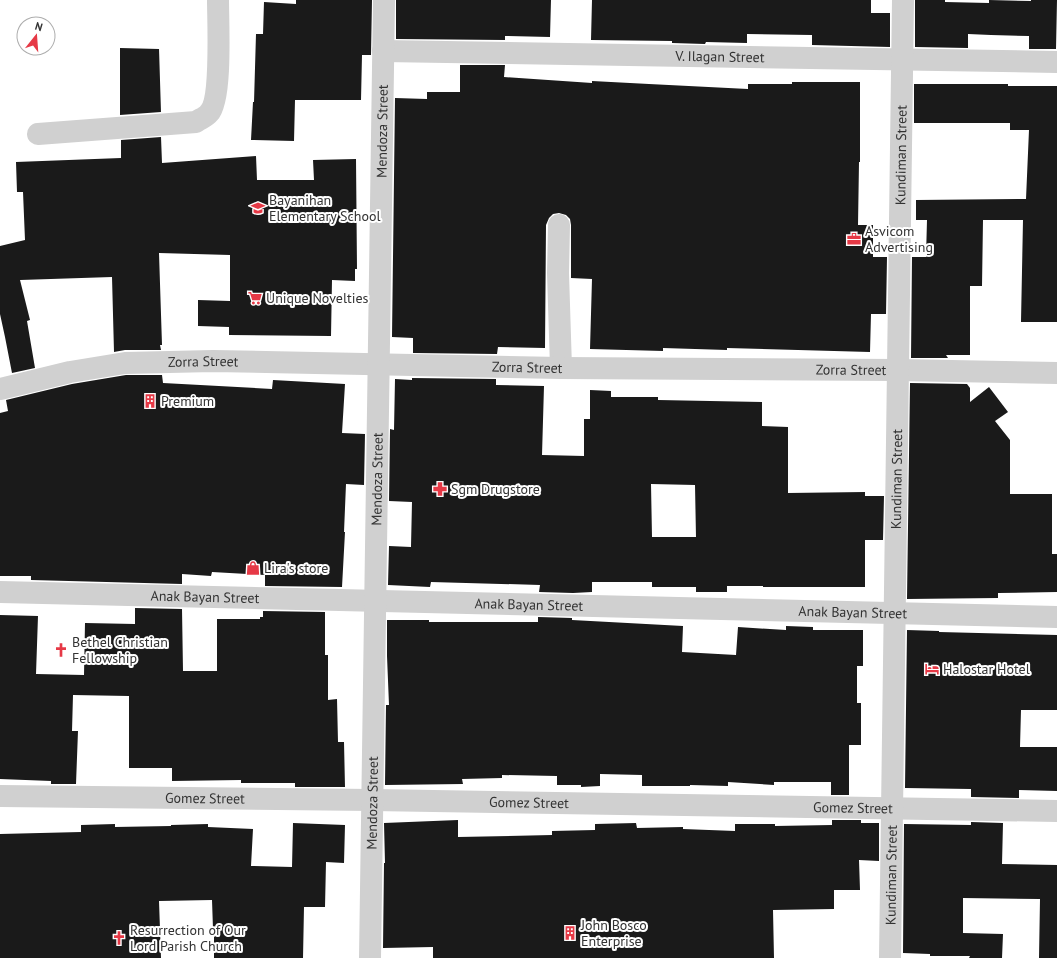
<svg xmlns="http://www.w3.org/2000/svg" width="1057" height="958" viewBox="0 0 1057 958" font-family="'PT Sans',sans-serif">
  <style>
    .building { fill: #1a1a1a; fill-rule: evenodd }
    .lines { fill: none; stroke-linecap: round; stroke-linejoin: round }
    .minor { stroke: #d0d0d0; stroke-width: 22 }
    .labels { text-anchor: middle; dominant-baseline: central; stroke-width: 4; stroke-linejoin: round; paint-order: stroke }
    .street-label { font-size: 14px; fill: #333; stroke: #fff }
    .poi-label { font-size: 14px; fill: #333; stroke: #fff; text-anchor: start }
  </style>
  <rect width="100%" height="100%" fill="#fff"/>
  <g class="building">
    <polygon points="296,0 372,0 371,55 362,55 361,100 295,100 294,141 251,140 253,102 254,102 256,34 263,34 264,2 296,4"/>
    <polygon points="396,0 551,0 550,37 505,36 505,40 396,39"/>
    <polygon points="592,0 871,0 871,13 890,13 890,47 812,45 812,35 747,34 747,43 706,42 705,44 672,43 672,41 591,40"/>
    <polygon points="915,0 945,0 945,2 989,3 989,0 1031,1 1031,0 1057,0 1056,49 1029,49 1029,36 991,35 968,34 968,48 915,47"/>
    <polygon points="120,48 159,49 161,112 120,115"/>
    <polygon points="460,65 505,65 504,77 592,83 592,81 649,84 748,89 748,84 792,84 792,82 860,82 860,162 859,162 858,225 873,225 873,257 887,257 886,314 871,314 870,352 727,348 727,350 663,348 663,351 590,349 592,279 571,278 571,225 570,219 566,215 559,213 553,214 549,218 546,225 545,348 498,347 497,354 413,353 413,338 392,337 395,98 427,99 427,92 460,92"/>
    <polygon points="914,84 1008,84 1008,86 1057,86 1057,322 1021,322 1023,220 983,220 982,286 970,286 970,355 946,355 948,358 911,358 912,257 926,257 927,220 916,220 916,200 1026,199 1029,130 1010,130 1010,123 914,123"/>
    <polygon points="161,137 162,163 256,156 257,180 314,180 313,160 356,159 357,269 355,269 355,281 332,280 331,336 229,335 229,327 198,326 198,300 230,301 230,255 159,253 162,345 160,345 161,350 125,350 114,352 112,277 20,280 30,320 27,321 35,368 12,373 5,337 0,314 0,246 25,240 23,192 17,192 16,162 121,158 121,140"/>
    <polygon points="126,375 162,375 163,383 272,389 273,380 345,384 342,433 365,434 364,485 346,484 344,532 345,532 342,587 265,586 265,575 212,572 211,576 182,574 182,584 31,580 31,576 0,576 0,413 8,411 6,400 72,384"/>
    <path d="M 412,378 L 496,379 L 496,385 L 544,386 L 542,455 L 584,456 L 584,419 L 590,419 L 590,390 L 611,391 L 611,397 L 658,397 L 658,400 L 762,402 L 762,426 L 788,427 L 788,493 L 865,492 L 865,496 L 884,496 L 883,540 L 865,540 L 865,587 L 763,587 L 763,586 L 727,586 L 727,592 L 696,592 L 696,587 L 652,587 L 652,582 L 592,582 L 592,592 L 573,593 L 539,592 L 540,585 L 431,582 L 430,587 L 388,585 L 389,546 L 411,547 L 412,502 L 389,501 L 390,429 L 394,430 L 395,379 L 412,380 ZM 651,484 L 695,485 L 696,537 L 652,537 Z"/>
    <polygon points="910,383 967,384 970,388 970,402 989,387 1008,412 995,421 1010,440 1010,494 1052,494 1052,554 1057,554 1057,592 998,593 998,598 907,599"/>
    <polygon points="135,608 182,609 183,671 217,671 217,619 260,619 260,617 263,617 263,611 325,612 325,655 328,655 328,700 337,699 338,742 344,742 345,787 295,787 295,783 241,783 241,780 172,781 172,768 129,768 129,696 73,695 72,731 78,731 76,784 51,784 51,781 0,779 0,615 38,616 36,674 84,675 85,623 135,624"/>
    <polygon points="538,617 572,618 572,620 683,626 682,652 736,655 738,627 786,630 786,626 813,627 813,630 863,630 863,666 857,666 857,703 861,703 861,745 849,745 849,795 831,795 831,782 774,782 774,785 728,782 728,786 690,785 690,786 642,786 642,775 600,774 600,786 581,787 581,785 557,785 557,776 502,775 502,778 462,779 463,784 385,785 386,705 389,705 387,656 387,620 429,620 429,622 538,622"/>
    <polygon points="907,630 939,631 939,632 1057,635 1057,710 1021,710 1020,747 1057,747 1057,791 1019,790 1019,798 971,797 971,789 905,788"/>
    <polygon points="458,820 458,837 552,835 552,831 595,830 595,824 636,823 637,828 683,827 683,829 735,831 735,824 775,824 775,826 832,825 832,820 861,820 861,823 879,823 879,861 859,860 860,890 834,890 834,909 773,910 774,958 433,958 433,947 383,948 384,863 385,863 384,823"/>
    <polygon points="971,822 1003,823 1002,864 1057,865 1057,958 1039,958 1040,899 963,898 963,933 1003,934 1002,958 969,958 970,956 930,956 930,954 903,953 904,824 971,825"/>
    <polygon points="293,823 345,825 344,863 326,862 325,907 304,907 303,958 214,958 214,929 213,929 212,900 159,901 161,958 0,958 0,834 81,832 81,825 115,824 115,827 171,826 171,825 208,824 208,827 253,829 251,866 292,867"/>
  </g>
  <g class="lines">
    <g class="minor">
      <path id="s1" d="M 383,51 L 1057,62"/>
      <path d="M 38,134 L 196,122 C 200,119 206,117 209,113 C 222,100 218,21 218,0"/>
      <polyline points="559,225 558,273 561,368"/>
      <path id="s2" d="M 0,389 L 70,372 L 125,363 L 213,361 L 561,368 L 898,370 L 1057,373"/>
      <path id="s3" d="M 0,592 L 1057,617"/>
      <path id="s4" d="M 0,796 L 372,800 L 1057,811"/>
      <path id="s5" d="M 370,958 L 384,0"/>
      <path id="s6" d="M 890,958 L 903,0"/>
    </g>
  </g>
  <defs>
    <symbol id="school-bare" viewBox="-9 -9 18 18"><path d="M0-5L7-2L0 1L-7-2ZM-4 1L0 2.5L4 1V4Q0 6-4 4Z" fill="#e63946" stroke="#fff" stroke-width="2.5" paint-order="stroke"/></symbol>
    <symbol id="office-bare" viewBox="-9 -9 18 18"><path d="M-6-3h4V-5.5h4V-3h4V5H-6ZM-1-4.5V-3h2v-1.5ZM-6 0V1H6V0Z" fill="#e63946" stroke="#fff" stroke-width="2.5" paint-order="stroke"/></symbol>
    <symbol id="supermarket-bare" viewBox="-9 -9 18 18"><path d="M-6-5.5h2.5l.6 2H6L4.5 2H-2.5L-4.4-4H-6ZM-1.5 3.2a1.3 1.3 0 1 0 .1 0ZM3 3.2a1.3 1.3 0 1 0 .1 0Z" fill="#e63946" stroke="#fff" stroke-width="2.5" paint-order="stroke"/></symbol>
    <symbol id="building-bare" viewBox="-9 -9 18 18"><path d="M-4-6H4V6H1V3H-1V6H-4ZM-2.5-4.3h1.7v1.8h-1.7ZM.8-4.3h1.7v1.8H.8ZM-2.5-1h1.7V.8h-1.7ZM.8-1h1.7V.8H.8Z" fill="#e63946" stroke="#fff" stroke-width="2.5" paint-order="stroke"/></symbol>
    <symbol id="pharmacy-bare" viewBox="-9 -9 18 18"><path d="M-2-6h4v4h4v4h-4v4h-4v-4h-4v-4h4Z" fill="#e63946" stroke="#fff" stroke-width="2.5" paint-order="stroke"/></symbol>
    <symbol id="shop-bare" viewBox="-9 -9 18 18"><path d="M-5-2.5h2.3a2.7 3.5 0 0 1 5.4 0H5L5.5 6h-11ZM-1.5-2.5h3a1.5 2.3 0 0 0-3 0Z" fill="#e63946" stroke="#fff" stroke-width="2.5" paint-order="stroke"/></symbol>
    <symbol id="church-bare" viewBox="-9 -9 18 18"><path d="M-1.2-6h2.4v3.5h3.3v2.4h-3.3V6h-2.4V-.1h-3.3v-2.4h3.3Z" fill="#e63946" stroke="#fff" stroke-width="2.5" paint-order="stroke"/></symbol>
    <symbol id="hotel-bare" viewBox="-9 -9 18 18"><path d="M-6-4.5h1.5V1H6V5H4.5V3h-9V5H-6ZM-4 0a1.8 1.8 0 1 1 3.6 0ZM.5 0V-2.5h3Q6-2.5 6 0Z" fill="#e63946" stroke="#fff" stroke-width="2.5" paint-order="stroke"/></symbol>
  </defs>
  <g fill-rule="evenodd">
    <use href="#school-bare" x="248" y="198" width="20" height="20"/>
    <use href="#office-bare" x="844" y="229" width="20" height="20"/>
    <use href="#supermarket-bare" x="245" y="288" width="20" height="20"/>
    <use href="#building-bare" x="140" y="391" width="20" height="20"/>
    <use href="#pharmacy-bare" x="430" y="479" width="20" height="20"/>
    <use href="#shop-bare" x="243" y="558" width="20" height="20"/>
    <use href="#church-bare" x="51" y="640" width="20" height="20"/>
    <use href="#hotel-bare" x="922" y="659" width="20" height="20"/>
    <use href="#building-bare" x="560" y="923" width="20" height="20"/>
    <use href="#church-bare" x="109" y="928" width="20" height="20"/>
  </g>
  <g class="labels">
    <g class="street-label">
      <text stroke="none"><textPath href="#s1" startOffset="337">V. Ilagan Street</textPath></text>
      <text stroke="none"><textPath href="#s5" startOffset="827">Mendoza Street</textPath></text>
      <text stroke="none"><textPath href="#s6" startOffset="803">Kundiman Street</textPath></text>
      <text stroke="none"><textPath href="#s2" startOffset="206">Zorra Street</textPath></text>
      <text stroke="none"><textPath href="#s2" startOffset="530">Zorra Street</textPath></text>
      <text stroke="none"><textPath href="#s2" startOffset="854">Zorra Street</textPath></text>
      <text stroke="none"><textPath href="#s5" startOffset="479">Mendoza Street</textPath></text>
      <text stroke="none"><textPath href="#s6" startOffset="479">Kundiman Street</textPath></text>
      <text stroke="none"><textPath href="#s3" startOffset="205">Anak Bayan Street</textPath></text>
      <text stroke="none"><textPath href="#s3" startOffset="529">Anak Bayan Street</textPath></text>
      <text stroke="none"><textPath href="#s3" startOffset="853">Anak Bayan Street</textPath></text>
      <text stroke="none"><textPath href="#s4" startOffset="205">Gomez Street</textPath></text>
      <text stroke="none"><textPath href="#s4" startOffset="529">Gomez Street</textPath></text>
      <text stroke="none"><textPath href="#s5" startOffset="155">Mendoza Street</textPath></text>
      <text stroke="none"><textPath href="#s4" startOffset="853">Gomez Street</textPath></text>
      <text stroke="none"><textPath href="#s6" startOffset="83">Kundiman Street</textPath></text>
    </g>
    <g class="poi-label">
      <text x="269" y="200">Bayanihan<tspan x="269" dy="16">Elementary School</tspan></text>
      <text x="865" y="231">Asvicom<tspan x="865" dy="16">Advertising</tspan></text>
      <text x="266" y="298">Unique Novelties</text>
      <text x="161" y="401">Premium</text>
      <text x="451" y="489">Sgm Drugstore</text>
      <text x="264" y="568">Lira's store</text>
      <text x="72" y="642">Bethel Christian<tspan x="72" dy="16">Fellowship</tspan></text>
      <text x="943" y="669">Halostar Hotel</text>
      <text x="581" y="925">John Bosco<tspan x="581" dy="16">Enterprise</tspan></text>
      <text x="130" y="930">Resurrection of Our<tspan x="130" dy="16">Lord Parish Church</tspan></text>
    </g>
  </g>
  <g transform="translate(36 36) rotate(17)"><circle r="19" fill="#ffffff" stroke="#adadad"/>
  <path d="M0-3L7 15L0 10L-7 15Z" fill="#e63946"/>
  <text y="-6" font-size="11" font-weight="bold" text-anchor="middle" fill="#333333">N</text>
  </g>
</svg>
